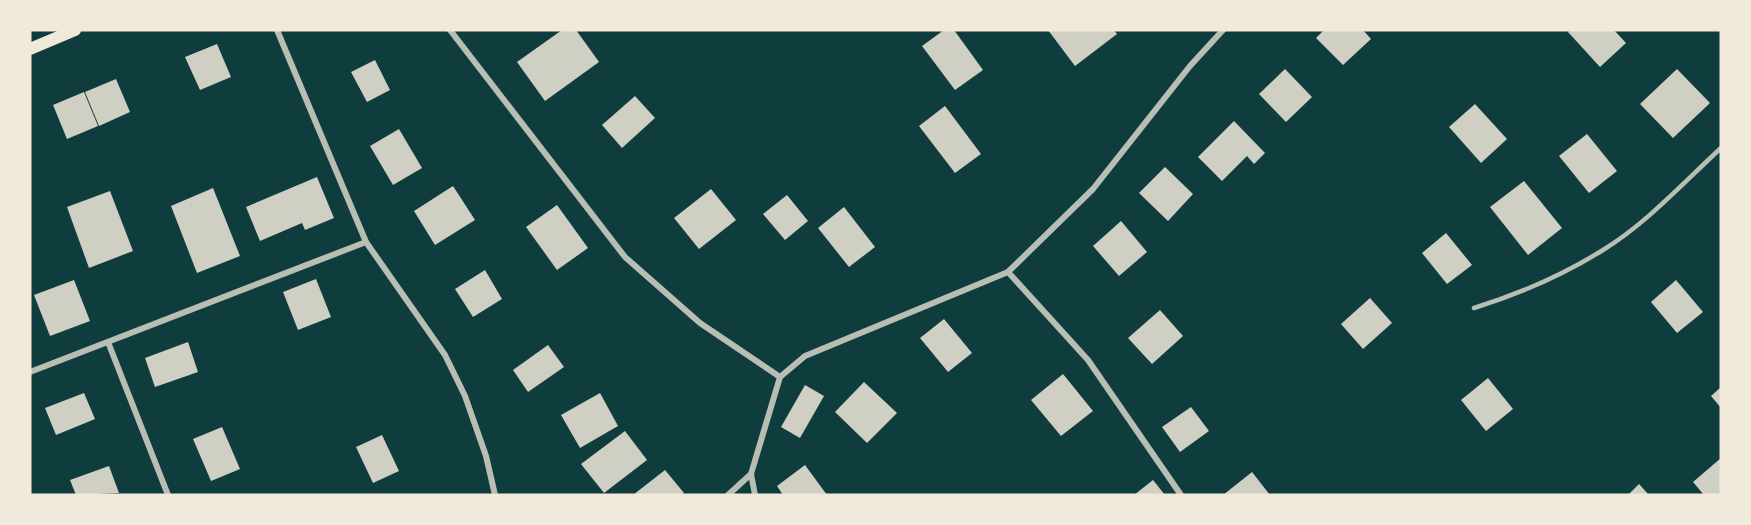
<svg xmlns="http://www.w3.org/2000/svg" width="1751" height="525" viewBox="0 0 1751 525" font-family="Barlow,sans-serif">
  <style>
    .building { fill: #cfcfc3 }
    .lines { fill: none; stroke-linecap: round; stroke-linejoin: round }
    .service { stroke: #b8beb3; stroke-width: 4.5 }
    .minor { stroke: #b8beb3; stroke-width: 6 }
    .secondary { stroke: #f1e9da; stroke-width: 12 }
  </style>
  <rect width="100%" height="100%" fill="#0f3d3e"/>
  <g class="building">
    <polygon points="562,30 576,30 599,62 545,101 517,62"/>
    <polygon points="944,30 954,30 983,70 955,90 922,46"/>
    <polygon points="1048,30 1114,30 1117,34 1075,66"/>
    <polygon points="1324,30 1363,30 1371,39 1343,65 1316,38"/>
    <polygon points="1570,30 1614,30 1626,43 1600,67 1568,32"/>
    <polygon points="217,44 231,77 200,90 185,57"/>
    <polygon points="375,60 390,90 367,102 351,72"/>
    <polygon points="1285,69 1312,97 1286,122 1259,94"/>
    <polygon points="1677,69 1710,103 1673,138 1640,104"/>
    <polygon points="116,79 130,112 99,126 85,92"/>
    <polygon points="84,92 98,126 67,139 53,105"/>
    <polygon points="635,96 655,118 622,148 602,125"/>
    <polygon points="1475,104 1507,139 1481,163 1449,127"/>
    <polygon points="945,106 981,154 955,173 919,126"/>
    <polygon points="1234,121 1265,153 1254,164 1247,156 1222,181 1198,157"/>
    <polygon points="399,129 422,168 393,185 370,146"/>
    <polygon points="1587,134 1617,171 1589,193 1559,156"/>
    <polygon points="1165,167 1193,194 1168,221 1139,193"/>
    <polygon points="317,177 334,218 305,230 302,223 260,241 246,207"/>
    <polygon points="1524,181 1562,228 1528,255 1490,207"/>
    <polygon points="453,186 475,220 435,245 414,211"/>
    <polygon points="213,188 240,256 197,273 171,206"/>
    <polygon points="711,189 736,220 699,249 674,218"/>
    <polygon points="110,191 133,251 89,268 67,207"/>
    <polygon points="787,195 808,221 785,240 763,214"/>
    <polygon points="557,205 588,248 557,270 526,227"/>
    <polygon points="844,207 875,247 849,267 818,228"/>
    <polygon points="1121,221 1147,252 1119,276 1093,246"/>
    <polygon points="1446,233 1472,265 1447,284 1422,253"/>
    <polygon points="485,270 502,299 473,317 455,289"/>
    <polygon points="316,279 331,317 298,330 283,292"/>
    <polygon points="74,280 90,321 50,336 34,295"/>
    <polygon points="1676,280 1703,312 1677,333 1651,302"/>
    <polygon points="1370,298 1392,323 1363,349 1341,324"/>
    <polygon points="1160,310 1183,336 1152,364 1128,338"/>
    <polygon points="944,319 972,353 948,372 920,338"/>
    <polygon points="188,342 198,372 155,387 145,358"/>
    <polygon points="548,345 564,367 528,392 513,370"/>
    <polygon points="1063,374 1093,411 1061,436 1031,400"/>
    <polygon points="1488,378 1513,409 1486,431 1461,400"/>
    <polygon points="864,382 897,413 867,443 835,412"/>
    <polygon points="805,385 824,396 800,438 781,427"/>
    <polygon points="1721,387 1721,408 1711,396"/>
    <polygon points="84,393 95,419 56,435 45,408"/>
    <polygon points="600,393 618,426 580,448 561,415"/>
    <polygon points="1191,407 1209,431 1180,452 1162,427"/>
    <polygon points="222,427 240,469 211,481 193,439"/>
    <polygon points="625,431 647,460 604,493 581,464"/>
    <polygon points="382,435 399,471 373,483 356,447"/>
    <polygon points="1721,458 1721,495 1704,495 1693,482"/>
    <polygon points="805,465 827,495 783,495 777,486"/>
    <polygon points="109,466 119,493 76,495 70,480"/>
    <polygon points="665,470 684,493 681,495 633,495"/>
    <polygon points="1252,472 1270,495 1223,495"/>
    <polygon points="1153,480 1165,495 1134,495"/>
    <polygon points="1639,484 1649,495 1628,495"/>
  </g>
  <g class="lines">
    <path class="service" d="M 1474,308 C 1519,294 1563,275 1603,250 C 1647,223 1683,183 1721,148"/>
    <g class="minor">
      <polyline points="277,30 366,242 445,355 465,396 486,456 495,495"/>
      <polyline points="450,30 625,257 700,323 780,377 751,474 755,495"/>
      <polyline points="1008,272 1088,360 1181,495"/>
      <polyline points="108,342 168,495"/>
      <polyline points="30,372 366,242"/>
      <polyline points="780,377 805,356 1008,272 1093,189 1190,66 1223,30"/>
      <polyline points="728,495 751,474"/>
    </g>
    <polyline class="secondary" points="30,49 75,30"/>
  </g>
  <rect width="1751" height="525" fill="none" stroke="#f1e9da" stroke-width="63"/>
</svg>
